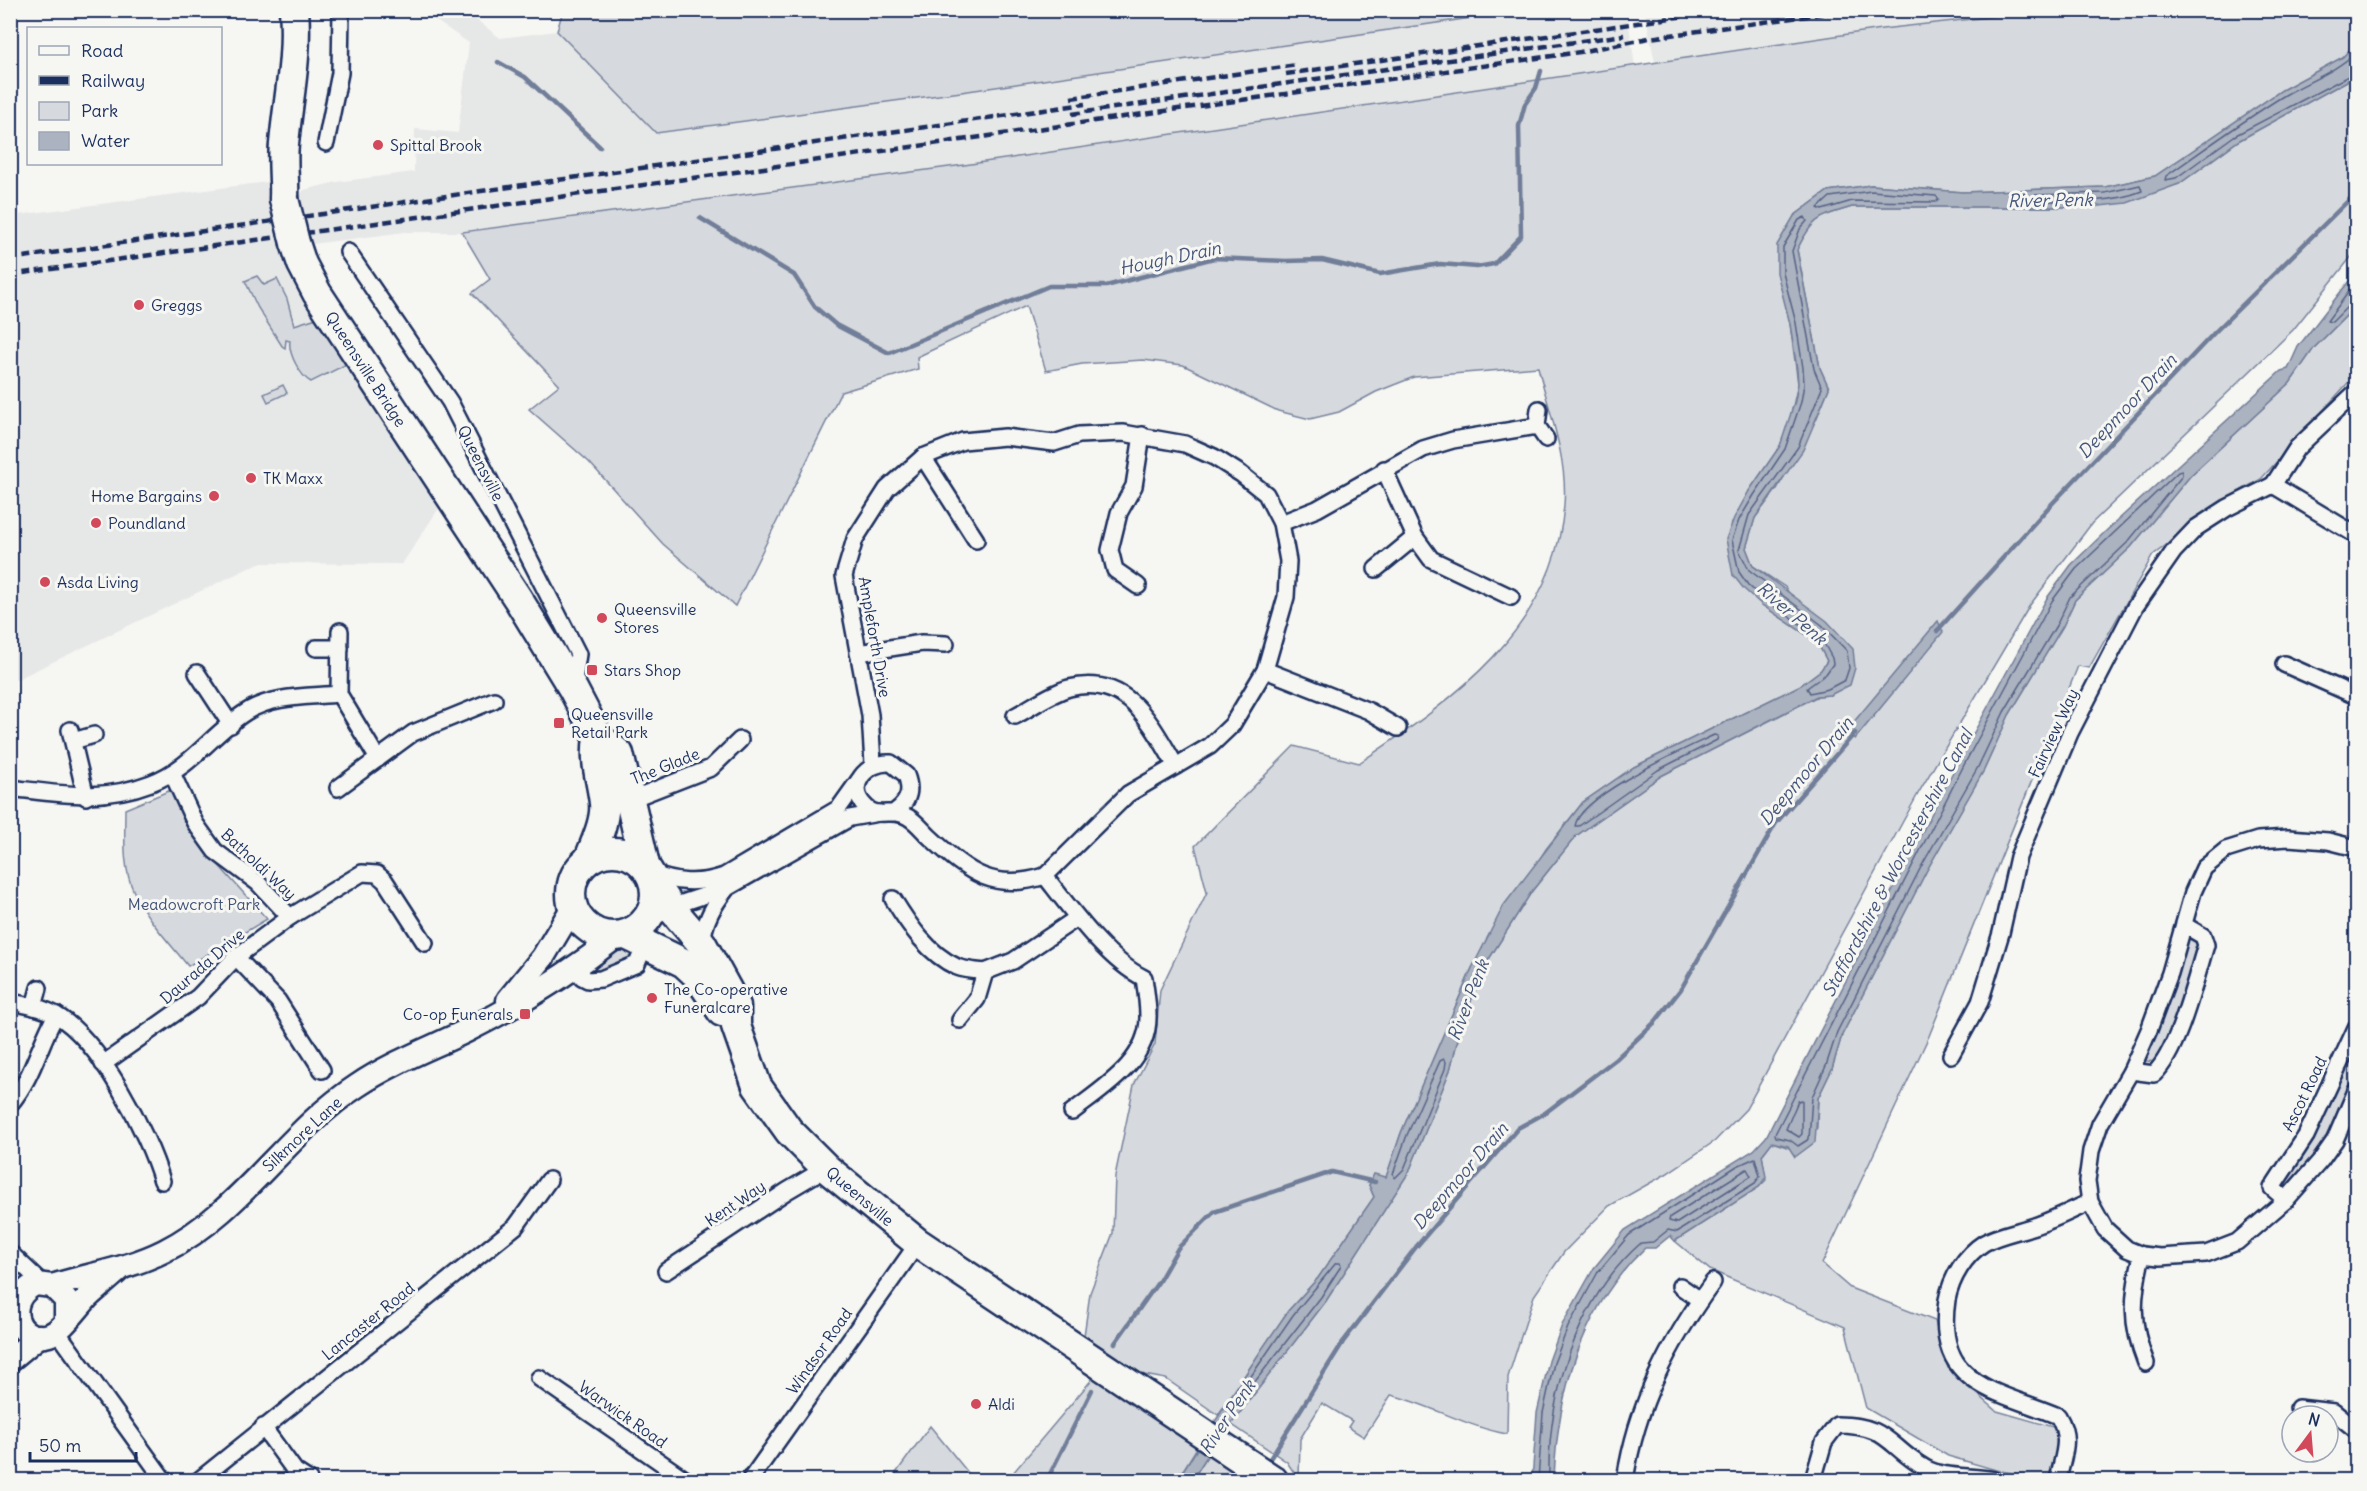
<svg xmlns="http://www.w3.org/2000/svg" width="2367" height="1491" viewBox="0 0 2367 1491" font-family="Delius,sans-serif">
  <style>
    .built { fill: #e6e7e7 }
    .green { fill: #d6d9dd; stroke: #78849e; stroke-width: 1.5 }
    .water { fill: #abb2c0; stroke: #717e99; stroke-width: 1.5 }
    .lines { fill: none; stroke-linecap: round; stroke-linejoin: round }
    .shore { stroke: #556385; stroke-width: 1.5 }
    .stream { stroke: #717e99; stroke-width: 4.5 }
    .street-casing { stroke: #1b2f5e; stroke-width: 20 }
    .secondary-casing { stroke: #1b2f5e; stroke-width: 27 }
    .highway-casing { stroke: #1b2f5e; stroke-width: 33 }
    .street { stroke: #f6f6f2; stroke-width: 15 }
    .secondary { stroke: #f6f6f2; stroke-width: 22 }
    .highway { stroke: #f6f6f2; stroke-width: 28 }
    .rail { stroke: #1b2f5e; stroke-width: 4.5; stroke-dasharray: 9 4.5; stroke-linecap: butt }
    .highway-bridge-casing { stroke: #1b2f5e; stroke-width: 33; stroke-linecap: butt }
    .highway-bridge { stroke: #f6f6f2; stroke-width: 28 }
    .poi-dot { fill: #d1495b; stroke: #f6f6f2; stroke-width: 2 }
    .labels { text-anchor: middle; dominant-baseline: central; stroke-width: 6; stroke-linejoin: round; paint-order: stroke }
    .poi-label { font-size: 16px; fill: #1b2f5e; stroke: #f6f6f2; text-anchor: start }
    .street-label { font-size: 16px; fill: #1b2f5e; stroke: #f6f6f2 }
    .park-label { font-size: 16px; fill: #405177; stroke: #f6f6f2 }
    .water-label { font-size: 18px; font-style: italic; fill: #46567b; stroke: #f6f6f2 }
  </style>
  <rect width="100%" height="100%" fill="#f6f6f2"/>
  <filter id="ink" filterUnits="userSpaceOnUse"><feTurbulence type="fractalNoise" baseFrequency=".0167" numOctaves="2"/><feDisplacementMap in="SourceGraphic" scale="12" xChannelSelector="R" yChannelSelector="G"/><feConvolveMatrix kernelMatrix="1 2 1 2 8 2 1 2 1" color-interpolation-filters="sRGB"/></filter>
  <g filter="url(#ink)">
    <g class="built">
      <polygon points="1519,10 1627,11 1635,67 964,165 462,232 405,232 312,244 308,240 298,197 304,190 337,182 414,172 415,129 458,133 469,43 423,12 412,11 465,11 500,38 557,31 657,133 961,92"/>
      <polygon points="1645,11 2052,11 1882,29 1655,63"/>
      <polygon points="267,182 279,246 441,505 402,564 259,563 11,682 11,216"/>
    </g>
    <g class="green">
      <polygon points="563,10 1519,10 1519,11 961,92 656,133 557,31"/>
      <path d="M 2052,10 L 2356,11 L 2356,43 L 2343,57 L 2282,90 L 2155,176 L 2105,187 L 1963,192 L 1871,185 L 1828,191 L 1794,216 L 1790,324 L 1798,384 L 1789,423 L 1780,446 L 1749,491 L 1733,575 L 1762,605 L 1817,642 L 1827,661 L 1821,670 L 1801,685 L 1634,767 L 1583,802 L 1546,849 L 1472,968 L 1401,1133 L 1386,1178 L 1369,1185 L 1374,1197 L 1318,1278 L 1288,1311 L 1218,1415 L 1166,1379 L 1133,1373 L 1084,1336 L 1090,1293 L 1113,1233 L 1115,1176 L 1134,1085 L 1155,1044 L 1160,990 L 1207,892 L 1195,846 L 1294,746 L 1359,763 C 1453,700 1555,629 1564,505 C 1568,459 1549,411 1538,367 L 1414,377 L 1376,392 L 1339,412 L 1310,419 L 1278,411 L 1183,365 L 1143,360 L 1082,364 L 1046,371 L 1026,306 L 917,357 L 918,369 L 841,392 L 735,606 L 663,544 L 589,462 L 529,409 L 559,385 L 472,293 L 490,279 L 462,232 L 964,165 L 1882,29 Z"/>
      <path d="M 2356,76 L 2356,251 L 2293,330 L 2092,523 L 2030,605 L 1919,792 L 1746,1109 L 1715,1141 L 1666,1174 L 1609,1206 L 1564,1252 L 1534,1296 L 1508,1377 L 1507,1434 C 1467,1427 1431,1405 1391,1395 L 1364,1437 L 1348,1427 L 1352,1421 L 1322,1403 L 1300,1439 L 1299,1480 L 1287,1462 L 1231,1424 L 1326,1301 L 1409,1172 L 1450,1070 L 1459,1035 L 1482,970 L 1532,891 L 1576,836 L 1661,776 L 1818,696 L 1830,695 L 1850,684 L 1785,587 L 1753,566 L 1746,548 L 1755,518 L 1777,489 L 1816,420 L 1829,388 L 1820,368 L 1797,249 C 1813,217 1819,217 1852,207 L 2090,207 L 2179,184 L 2238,141 Z"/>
      <path d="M 257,276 L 264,285 L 277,279 L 287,299 L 294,325 L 320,317 L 347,364 L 311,382 C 300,376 288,353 290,341 L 286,340 L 285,348 L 282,346 L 258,308 L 245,281 Z"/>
      <polygon points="2356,306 2356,374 2261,479 2235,494 2153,555 2089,668 2078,666 1929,1036 1822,1264 1850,1288 1935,1321 1948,1368 1997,1411 2060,1429 2057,1456 2049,1480 1996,1470 1948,1456 1866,1408 1845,1327 1710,1270 1675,1241 1759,1187 1766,1180 1762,1155 1772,1142 1792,1149 1817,1128 1818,1098 1832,1069 1842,1035 1927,870 1984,770 2009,715 2063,626 2075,600 2131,547 2191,475 2290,383 2314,348"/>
      <polygon points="283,385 287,393 268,402 264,394"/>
      <path d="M 171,790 L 205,850 L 267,919 L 188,966 C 170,943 146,919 134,892 C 122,867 125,836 125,809 Z"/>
      <polygon points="2189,937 2202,944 2159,1062 2144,1061"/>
      <polygon points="625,950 631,954 630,959 599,971 593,968 608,954"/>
      <polygon points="2356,1038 2356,1072 2321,1147 2288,1190 2280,1184"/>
      <polygon points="1094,1377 1198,1446 1177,1480 1007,1480"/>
      <polygon points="930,1426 974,1480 891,1480"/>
      <polygon points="1209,1453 1250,1480 1192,1480"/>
    </g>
    <g class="water">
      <path d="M 2356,43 L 2356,76 L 2238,141 L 2179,184 L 2127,203 L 2090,207 L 1852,207 C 1819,217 1813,217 1797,250 L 1820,368 L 1829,388 L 1803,450 L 1755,518 L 1746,548 L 1753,566 L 1827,621 L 1853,649 L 1855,668 L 1850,685 L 1830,695 L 1817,696 L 1661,776 L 1576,836 L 1532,891 L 1482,970 L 1459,1035 L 1450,1070 L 1409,1172 L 1326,1301 L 1209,1453 L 1192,1480 L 1177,1480 L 1262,1349 L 1288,1311 L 1318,1278 L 1374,1197 L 1369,1185 L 1374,1174 L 1386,1177 L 1401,1133 L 1472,968 L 1504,905 L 1583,802 L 1634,767 L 1801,685 L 1821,670 L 1827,661 L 1817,642 L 1762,605 L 1744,589 L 1733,575 L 1726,539 L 1734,518 L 1749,491 L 1780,446 L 1795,401 L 1798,384 L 1797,369 L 1790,324 L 1777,273 L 1777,245 L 1794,216 L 1828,191 L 1871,185 L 1963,192 L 2105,187 L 2155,176 L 2282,90 L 2343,57 Z"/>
      <path d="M 2356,272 L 2356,306 L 2314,348 L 2290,383 L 2191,475 L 2131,547 L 2075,600 L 2063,626 L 2009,715 L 1984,770 L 1927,870 L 1842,1035 L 1832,1069 L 1818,1098 L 1815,1142 L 1795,1157 L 1788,1146 L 1772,1142 L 1762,1155 L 1766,1177 L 1759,1187 L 1675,1241 L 1670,1236 L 1655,1248 L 1645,1248 C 1581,1308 1557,1395 1554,1480 L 1532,1480 L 1537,1413 L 1549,1361 L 1562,1325 L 1594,1268 L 1625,1230 L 1754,1150 L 1766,1137 L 1959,760 L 2047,598 L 2071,565 L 2107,530 L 2281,371 L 2288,369 L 2298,347 Z"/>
      <polygon points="1938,621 1943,632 1855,739 1847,730"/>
    </g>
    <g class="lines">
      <g class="shore">
        <path d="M 2356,52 C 2337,71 2309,81 2285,95 C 2244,120 2206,148 2166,176 L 2165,180 L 2176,178 L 2234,136 L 2356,72"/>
        <path d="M 2140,185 L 2142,191 C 2109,204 2071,201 2035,201 L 2032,199 L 2035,195 L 2105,193 Z"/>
        <polygon points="1871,191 1936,196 1939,199 1936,202 1852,201 1822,210 1818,208 1830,197"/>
        <polygon points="1805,217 1807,221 1800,229 1792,251 1814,369 1822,388 1798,447 1749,515 1739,550 1749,570 1822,625 1847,651 1849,668 1845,680 1828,689 1810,693 1807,688 1826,674 1833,664 1832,658 1821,638 1766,601 1748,585 1739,572 1732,540 1739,520 1754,495 1785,449 1801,402 1804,384 1803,368 1796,323 1783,273 1783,247 1799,220"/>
        <polyline points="2356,282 2327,321 2332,322 2351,303 2356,302"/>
        <polygon points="2182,471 2182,476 2127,543 2070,597 2057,624 2004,712 1978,767 1921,867 1837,1032 1826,1066 1812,1097 1809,1139 1798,1146 1790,1140 1776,1137 1775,1134 1965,763 2052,601 2076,569 2178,472"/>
        <path d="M 1714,735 L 1718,736 L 1717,740 L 1658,770 L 1579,826 L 1575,826 C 1580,795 1685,749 1714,735 Z"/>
        <polygon points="1444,1059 1446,1062 1445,1069 1404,1169 1395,1178 1393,1174 1407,1135 1440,1061"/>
        <polygon points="1802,1100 1802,1134 1799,1137 1786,1129 1798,1101"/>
        <polygon points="1747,1169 1751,1176 1677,1223 1669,1221 1670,1217"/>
        <polygon points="1336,1263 1340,1263 1341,1266 1321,1297 1250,1388 1246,1389 1245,1385 1293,1315"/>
        <path d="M 1538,1480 L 1543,1413 L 1554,1363 L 1568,1327 L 1598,1272 L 1629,1235 L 1737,1166 L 1755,1158 L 1760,1176 L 1755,1183 L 1677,1232 L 1668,1230 L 1653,1242 L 1641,1243 C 1577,1299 1547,1396 1549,1480"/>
      </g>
      <g class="stream">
        <polyline points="498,62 525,77 600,147"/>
        <polyline points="700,218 794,275 815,307 836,325 889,353 1049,286 1106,286 1214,258 1286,261 1322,260 1380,274 1440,264 1477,267 1494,264 1521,236 1519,126 1525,104 1536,88 1541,71"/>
        <polyline points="1937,631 2047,509 2215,332 2356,193"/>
        <polyline points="1115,1343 1159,1281 1178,1248 1214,1212 1332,1172 1375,1182"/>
        <polyline points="1266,1465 1343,1342 1416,1247 1518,1128 1545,1113 1616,1059 1655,1022 1681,989 1776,823 1855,733"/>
        <polyline points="1047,1480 1092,1390"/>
      </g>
      <defs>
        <g id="street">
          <polyline points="326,143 340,73 341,10"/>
          <polyline points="348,252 450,402 578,654 573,688"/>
          <polyline points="1539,409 1537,426 1546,439"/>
          <polyline points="923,457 976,540"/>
          <polyline points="1384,469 1415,537 1431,559 1511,597"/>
          <polyline points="2273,485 2297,448 2356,392"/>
          <polyline points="2273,485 2356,535"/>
          <polyline points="1281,523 1317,509 1423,449 1453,440 1537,426"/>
          <polyline points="1376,569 1415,537"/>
          <polyline points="1138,586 1115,570 1110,550 1119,513 1134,486 1142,435"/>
          <polyline points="340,631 339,694 378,759"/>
          <polyline points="316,648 340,648"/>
          <polyline points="858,653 922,643 946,644"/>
          <polyline points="2284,664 2356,696"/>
          <polyline points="1265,670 1369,711 1398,728"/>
          <polyline points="197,673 231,725"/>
          <path d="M 1015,716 C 1032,707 1051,693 1069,688 C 1128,673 1151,724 1176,766"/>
          <polyline points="70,730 86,797"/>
          <polyline points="73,741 94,735"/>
          <path d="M 873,764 L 870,715 L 844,576 L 855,539 L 887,489 L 923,457 L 963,441 L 1005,437 L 1054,443 L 1079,435 L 1123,433 L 1185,444 L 1214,457 L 1241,474 L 1266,494 L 1281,523 L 1288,561 L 1286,597 L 1265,670 L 1232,725 L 1210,746 L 1128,794 L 1045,876 C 994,892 969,873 932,839 C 924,832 917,822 908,817 C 892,807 879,820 866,807 C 844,787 867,761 891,763 L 906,775 C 912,790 909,801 896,811"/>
          <polyline points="172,773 195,823 215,851 258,883 290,917"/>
          <path d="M 10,788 C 62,794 101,802 151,783 C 193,767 211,734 246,712 C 272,695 309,697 339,694"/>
          <polyline points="338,788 413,733 494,700"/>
          <polyline points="629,800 711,768 740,740"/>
          <polyline points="2356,848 2328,841 2288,838 2258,840 2226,850 2204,868 2193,892 2170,973 2149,1030 2131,1071 2100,1124 2091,1151 2087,1181 2090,1202 2105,1229 2127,1249 2142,1255 2160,1257 2206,1254 2237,1242 2286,1200 2321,1160 2335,1140 2356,1091"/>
          <path d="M 650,873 C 676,883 698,885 724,876 L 839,808 L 859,780"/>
          <path d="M 1045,876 C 1070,908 1108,961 1144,978 C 1146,991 1148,1003 1148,1016 C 1149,1061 1103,1088 1072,1112"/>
          <path d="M 893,899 C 909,925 928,954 957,967 C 965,970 977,971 985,972"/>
          <polyline points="645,922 679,904 727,888 850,818 879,813"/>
          <path d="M 702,944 C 704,921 713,906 727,888"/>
          <polyline points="236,957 278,1001 322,1070"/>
          <polyline points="581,965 582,977 588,980 601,979 637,964 641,954 635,940"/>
          <polyline points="985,972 1013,961 1077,918"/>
          <path d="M 11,1002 C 26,1005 42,1007 56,1015 C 100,1040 148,1133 162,1181"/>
          <polyline points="34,1007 39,988"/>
          <polyline points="960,1020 977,999 985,972"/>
          <polyline points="1951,1055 1980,1002 2001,933 2018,857 2070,733 2135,607 2174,551 2196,528 2227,508 2273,485"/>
          <polyline points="103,1064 198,997 236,957 290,917 362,873 377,874 385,881 425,943"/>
          <path d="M 2131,1071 L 2154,1074 C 2179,1050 2195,980 2206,945 L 2203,936 L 2184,925"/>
          <path d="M 10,1104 C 33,1078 39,1044 56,1015"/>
          <polyline points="2286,1200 2272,1188 2306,1136 2356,1028"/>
          <polyline points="10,1253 43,1284"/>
          <path d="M 2142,1255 C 2132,1297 2130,1323 2146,1363"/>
          <polyline points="666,1271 787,1191 826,1168"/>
          <polyline points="10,1284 15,1307"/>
          <polyline points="1680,1286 1700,1300"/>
          <polyline points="57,1331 164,1480"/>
          <polyline points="539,1378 686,1480"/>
          <polyline points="2298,1408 2334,1412 2356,1430"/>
          <polyline points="263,1427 295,1471 309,1480"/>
          <polyline points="199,1480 516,1226 549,1180"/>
          <polyline points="750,1480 918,1243"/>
          <path d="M 1625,1480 C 1637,1404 1668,1344 1713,1282"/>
          <path d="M 1813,1480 L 1824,1442 L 1837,1425 C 1889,1425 1887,1446 1925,1468 C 1944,1479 1973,1475 1994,1480"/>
          <path d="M 2058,1480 C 2063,1454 2072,1440 2058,1416 C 1996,1390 1934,1386 1947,1300 C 1951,1278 1965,1255 1984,1243 C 2000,1234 2022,1231 2040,1224 C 2057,1218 2073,1210 2090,1202"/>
        </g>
        <g id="secondary">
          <polyline points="508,1000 543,957 573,907"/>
          <path d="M 52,1286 C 90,1274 128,1269 164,1251 C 241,1213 286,1132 357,1086 C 391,1063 429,1049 466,1031 C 519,1005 570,973 616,937"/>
          <path d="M 66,1320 L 66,1300 L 52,1286 L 36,1284 C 2,1299 16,1345 49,1335 C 62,1331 78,1307 89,1296 C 99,1287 110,1278 120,1269"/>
          <polyline points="10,1360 39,1336"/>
        </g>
        <g id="highway">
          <path d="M 284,199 C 285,180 282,162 284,144 C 288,99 298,56 294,10"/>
          <polyline points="295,243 302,264 317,293 518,599 573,689 598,737 619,754 645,865"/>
          <circle cx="613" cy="894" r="42"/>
          <path d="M 589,859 C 595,843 606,821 604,803 C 601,777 594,765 598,737"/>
          <polyline points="654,882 671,908 702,944 736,1006 736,1026 757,1086 789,1131 826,1168 918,1243 1273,1480"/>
          <polyline points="626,935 684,963 697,975 722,1012"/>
        </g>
      </defs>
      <use href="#street" class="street-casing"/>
      <use href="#secondary" class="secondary-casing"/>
      <use href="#highway" class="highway-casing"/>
      <use href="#street" class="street"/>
      <use href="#secondary" class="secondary"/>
      <use href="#highway" class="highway"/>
      <g class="rail">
        <polyline points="1286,74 1726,10"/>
        <polyline points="1071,98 1297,65"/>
        <polyline points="1072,114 1624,35"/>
        <polyline points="10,259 1085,104"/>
        <polyline points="10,275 1580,52 1649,38 1850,10"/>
      </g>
      <defs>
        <polyline id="highway-bridge" points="284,199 295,243"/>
      </defs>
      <use href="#highway-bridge" class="highway-bridge-casing"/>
      <use href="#highway-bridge" class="highway-bridge"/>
    </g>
  </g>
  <g class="poi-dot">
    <circle cx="378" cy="145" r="6"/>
    <circle cx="139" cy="305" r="6"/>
    <circle cx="251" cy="478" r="6"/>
    <circle cx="214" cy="496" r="6"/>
    <circle cx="96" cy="523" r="6"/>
    <circle cx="45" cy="582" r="6"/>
    <circle cx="602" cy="618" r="6"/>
    <rect x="586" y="664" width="12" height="12" rx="3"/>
    <rect x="553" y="717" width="12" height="12" rx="3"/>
    <circle cx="652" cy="998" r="6"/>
    <rect x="519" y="1008" width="12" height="12" rx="3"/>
    <circle cx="976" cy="1404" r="6"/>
  </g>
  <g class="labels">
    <g class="poi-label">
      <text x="390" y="145">Spittal Brook</text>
      <text x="151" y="305">Greggs</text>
      <text x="263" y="478">TK Maxx</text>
      <text x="202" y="496" text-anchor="end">Home Bargains</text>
      <text x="108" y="523">Poundland</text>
      <text x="57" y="582">Asda Living</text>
      <text x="614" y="609">Queensville<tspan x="614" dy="18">Stores</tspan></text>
      <text x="604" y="670">Stars Shop</text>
      <text x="571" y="714">Queensville<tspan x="571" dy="18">Retail Park</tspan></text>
      <text x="664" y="989">The Co-operative<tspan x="664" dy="18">Funeralcare</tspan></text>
      <text x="513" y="1014" text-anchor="end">Co-op Funerals</text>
      <text x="988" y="1404">Aldi</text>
    </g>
    <g class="street-label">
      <text transform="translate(366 369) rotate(57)">Queensville Bridge</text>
      <text transform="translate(481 463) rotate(63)">Queensville</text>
      <text transform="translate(875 637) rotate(80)">Ampleforth Drive</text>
      <text transform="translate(2053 733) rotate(-65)">Fairview Way</text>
      <text transform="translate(665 766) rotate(-22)">The Glade</text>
      <text transform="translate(259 864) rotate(43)">Batholdi Way</text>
      <text transform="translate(202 966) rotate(-41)">Daurada Drive</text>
      <text transform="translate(2304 1094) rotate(-64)">Ascot Road</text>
      <text transform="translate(302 1134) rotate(-43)">Silkmore Lane</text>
      <text transform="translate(860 1196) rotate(40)">Queensville</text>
      <text transform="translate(735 1203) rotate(-34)">Kent Way</text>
      <text transform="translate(368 1321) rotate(-39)">Lancaster Road</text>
      <text transform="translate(819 1351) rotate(-55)">Windsor Road</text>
      <text transform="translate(623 1414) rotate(35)">Warwick Road</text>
    </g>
    <g class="park-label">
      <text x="194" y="904">Meadowcroft Park</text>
    </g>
    <g class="water-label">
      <text transform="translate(2050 200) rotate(-1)">River Penk</text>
      <text transform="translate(1170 258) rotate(-12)">Hough Drain</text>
      <text transform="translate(2127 406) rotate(-47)">Deepmoor Drain</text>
      <text transform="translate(1792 613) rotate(41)">River Penk</text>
      <text transform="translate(1806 771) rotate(-50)">Deepmoor Drain</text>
      <text transform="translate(1897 863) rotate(-62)">Staffordshire &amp; Worcestershire Canal</text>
      <text transform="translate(1468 1000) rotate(-69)">River Penk</text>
      <text transform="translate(1460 1176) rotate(-49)">Deepmoor Drain</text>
      <text transform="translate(1227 1417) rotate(-56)">River Penk</text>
    </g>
  </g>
  <rect width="2367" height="1491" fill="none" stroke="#f6f6f2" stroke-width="36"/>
  <rect x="18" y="18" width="2331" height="1455" fill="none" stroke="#1b2f5e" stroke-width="2" filter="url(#ink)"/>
  <rect x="27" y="27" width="195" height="138" fill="#f6f6f2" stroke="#9ea6b7" stroke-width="1.5"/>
  <rect x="39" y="46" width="30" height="9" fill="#f6f6f2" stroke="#9ea6b7" stroke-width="1.5"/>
  <text x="81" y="57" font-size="18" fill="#1b2f5e">Road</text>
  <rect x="39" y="76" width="30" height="9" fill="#1b2f5e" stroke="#9ea6b7" stroke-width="1.5"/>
  <text x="81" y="87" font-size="18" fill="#1b2f5e">Railway</text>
  <rect x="39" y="102" width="30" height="18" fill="#d6d9dd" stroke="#9ea6b7" stroke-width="1.5"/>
  <text x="81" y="117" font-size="18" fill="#1b2f5e">Park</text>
  <rect x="39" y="132" width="30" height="18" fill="#abb2c0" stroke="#9ea6b7" stroke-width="1.5"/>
  <text x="81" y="147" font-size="18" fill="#1b2f5e">Water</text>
  <g transform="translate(2310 1434) rotate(16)"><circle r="28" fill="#f6f6f2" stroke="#9ea6b7" stroke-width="1.5"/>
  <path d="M0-4.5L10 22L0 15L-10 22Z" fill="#d1495b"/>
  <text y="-9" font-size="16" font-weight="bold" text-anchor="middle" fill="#1b2f5e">N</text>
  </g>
  <path d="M30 1452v9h106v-9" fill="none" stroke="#1b2f5e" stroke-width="3"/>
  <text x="39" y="1452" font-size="18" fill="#1b2f5e" stroke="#f6f6f2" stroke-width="4.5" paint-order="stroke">50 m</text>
</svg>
